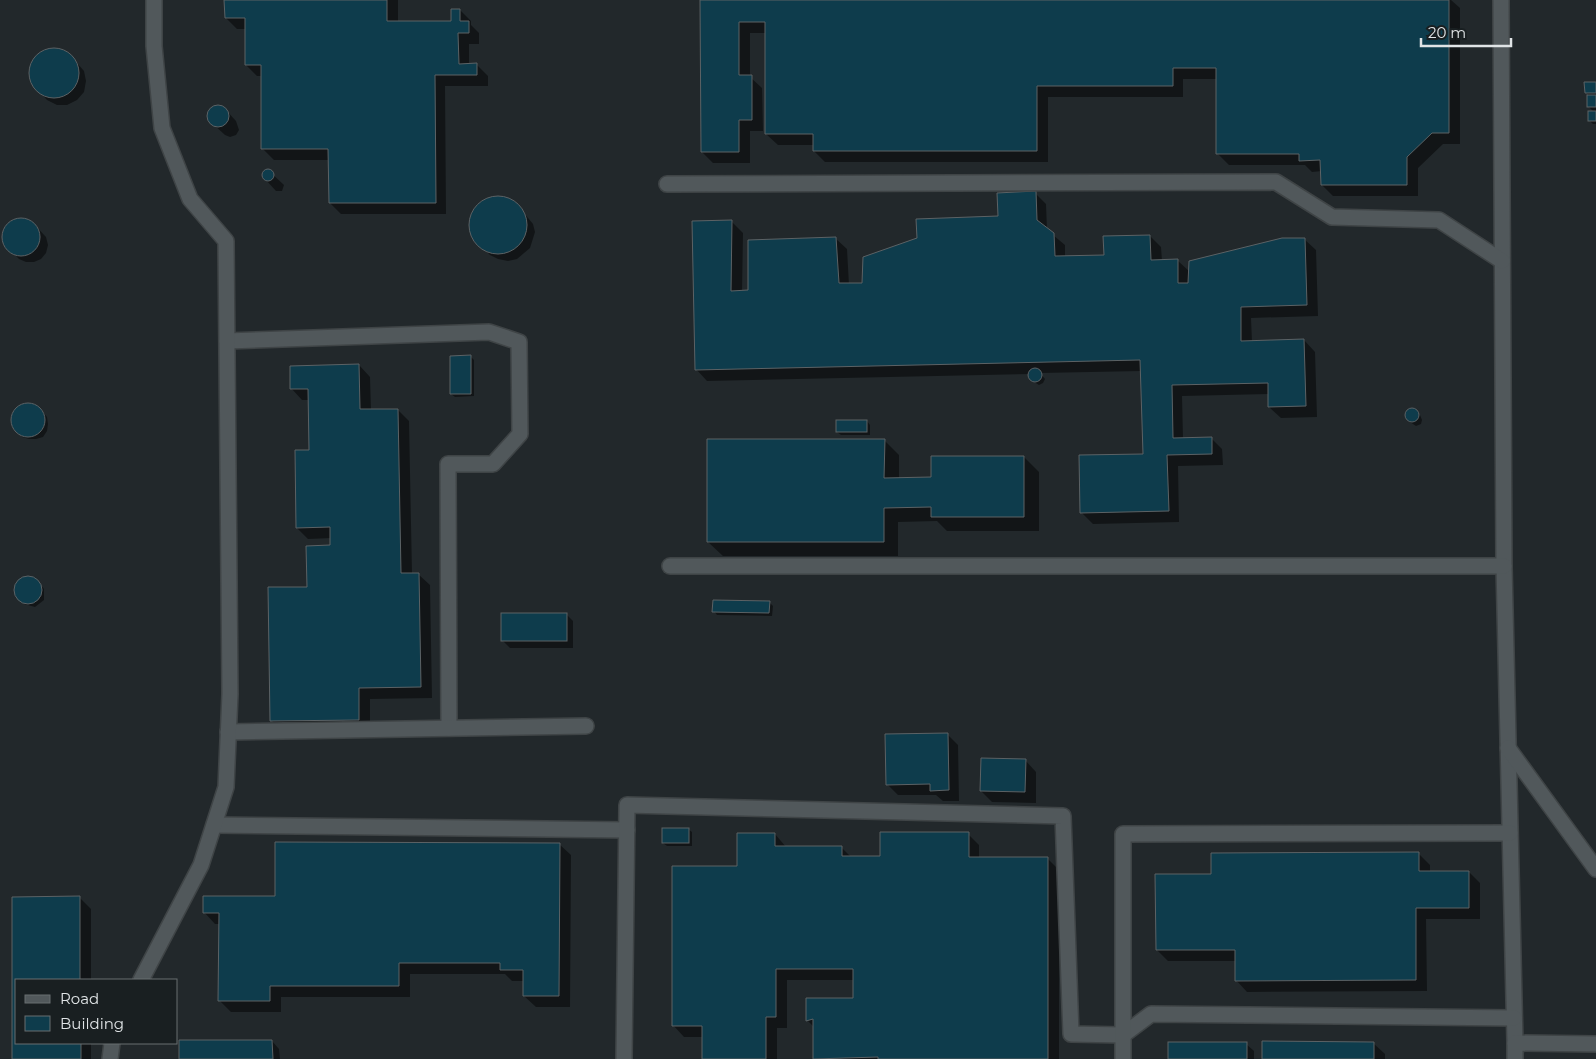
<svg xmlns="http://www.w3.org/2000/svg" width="1596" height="1059" viewBox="0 0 1596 1059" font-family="Montserrat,sans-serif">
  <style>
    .shadow { fill: #0007 }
    .building { fill: #0e3c4c; stroke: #5c6265 }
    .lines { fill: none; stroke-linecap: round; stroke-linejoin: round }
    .minor-casing { stroke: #3f4446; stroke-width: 18 }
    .minor { stroke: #51585b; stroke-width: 15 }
  </style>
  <rect width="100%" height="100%" fill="#22282b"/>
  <g class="shadow">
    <polygon points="226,0 398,0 398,23 452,22 460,10 471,21 471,25 479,33 479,44 469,44 469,65 477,65 488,76 488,86 445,86 446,214 341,214 330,203 330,160 274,160 262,148 262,76 257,76 246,65 246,29 237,29 226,18"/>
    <polygon points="701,0 1451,0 1460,8 1460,144 1443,144 1418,168 1418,196 1333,196 1322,185 1322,171 1312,172 1305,165 1229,165 1218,154 1218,79 1183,79 1183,97 1048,97 1048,162 825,162 814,151 814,145 778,145 766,134 766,33 750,33 750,77 762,88 763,131 750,131 750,163 713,163 702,152"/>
    <polygon points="48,49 59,49 69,54 84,71 86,81 84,92 77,100 67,105 57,105 47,100 32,83 29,73 32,62 38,54"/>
    <polygon points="1596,83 1596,124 1593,124 1590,121 1594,112 1588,106 1590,97 1586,92"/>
    <polygon points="219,107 225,109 236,121 239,130 236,135 230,137 225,135 213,124 209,116 213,108"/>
    <polygon points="269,171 284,185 282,191 276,191 265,179 263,175 265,172"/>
    <polygon points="1035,193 1046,204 1047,230 1065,245 1065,257 1105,256 1150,236 1161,247 1162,261 1177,260 1190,272 1304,239 1316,250 1318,316 1251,318 1252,342 1304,340 1315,352 1317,417 1281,418 1269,407 1269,394 1182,396 1183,439 1211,438 1222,449 1223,465 1178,466 1179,522 1093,524 1082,513 1144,455 1142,371 1040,373 1045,379 1043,383 1039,385 1031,380 1030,374 707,381 696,369 732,222 743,233 742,292 750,292 835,238 847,249 849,285 863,285 999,218"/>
    <polygon points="496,197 506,198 514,201 533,224 535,232 530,248 517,259 508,261 498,259 490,255 475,240 471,231 470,222 473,212 479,204 487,199"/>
    <polygon points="18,220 25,220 33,223 46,237 48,245 46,253 41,259 34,262 26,262 19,259 5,244 4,237 5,229 10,223"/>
    <polygon points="470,356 474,360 474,396 455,397 451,394"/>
    <polygon points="359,365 370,377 371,410 398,410 409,421 412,574 418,574 430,585 432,698 370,699 370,730 283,732 272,721 332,546 332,538 308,539 297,528 310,451 309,400 302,400 291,388"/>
    <polygon points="25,404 32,404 39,407 47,417 48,424 47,431 43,437 36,439 29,439 22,437 14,427 12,420 14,413 18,407"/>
    <polygon points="1412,409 1420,415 1422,420 1421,424 1416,426 1407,420 1405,415 1407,411"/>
    <polygon points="867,421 870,425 870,435 841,435 837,432"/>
    <polygon points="884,440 899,455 899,479 932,478 1024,457 1039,472 1039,531 947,531 937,521 898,522 898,556 723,556 708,542"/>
    <polygon points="25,578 36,580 44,589 44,600 35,607 24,604 16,596 16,585"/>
    <polygon points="769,602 773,606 772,616 717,615 714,611"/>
    <polygon points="566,614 573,621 573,648 510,648 503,641"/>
    <polygon points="947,734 958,745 959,801 943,801 936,795 898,795 887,784"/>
    <polygon points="1025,760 1036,772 1036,803 992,802 981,791"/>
    <polygon points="688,829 692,832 692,846 667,846 663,843"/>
    <polygon points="775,834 786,847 841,847 852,858 881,858 968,834 979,845 979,858 1048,859 1059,870 1059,1059 814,1059 814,1027 807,1020 855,999 855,980 787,980 787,1028 777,1028 777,1059 703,1059 703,1037 684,1037 673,1025 738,868"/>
    <polygon points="559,844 571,855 570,1007 536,1007 524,996 524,981 512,981 505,974 410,974 410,997 281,997 281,1012 231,1012 220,1001 220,924 215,924 204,912"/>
    <polygon points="1419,854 1430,865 1430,872 1469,872 1480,883 1480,919 1426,919 1427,991 1247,992 1236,980 1236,961 1168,961 1157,950 1213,875"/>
    <polygon points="13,898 80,898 91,909 91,980 16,980 16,1043 91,1043 91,1059 13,1059"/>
    <polygon points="272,1041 279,1049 280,1059 180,1059"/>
    <polygon points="1373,1043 1385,1054 1385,1059 1263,1059"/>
    <polygon points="1246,1044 1254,1051 1254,1059 1169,1059"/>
  </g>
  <g class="building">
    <polygon points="224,0 387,0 387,21 451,21 451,9 460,9 460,21 469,21 469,33 458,33 459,64 477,63 477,75 435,75 436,203 329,203 328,149 261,149 261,65 245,65 245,18 225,18"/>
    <polygon points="700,0 1449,0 1449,133 1432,133 1407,157 1407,185 1321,185 1320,160 1299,161 1299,154 1216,154 1216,68 1173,68 1173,86 1037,86 1037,151 813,151 813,134 765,134 765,22 739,22 739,75 752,75 752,120 739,120 739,152 701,152"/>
    <circle cx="54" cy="73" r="25"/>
    <polygon points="1584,82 1596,82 1596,93 1585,93"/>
    <rect x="1587" y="95" width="9" height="12"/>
    <circle cx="218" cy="116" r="11"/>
    <rect x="1588" y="111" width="8" height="10"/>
    <circle cx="268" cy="175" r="6"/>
    <polygon points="1036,191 1037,220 1054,233 1055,256 1104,255 1103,236 1150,235 1151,260 1178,259 1178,283 1188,283 1189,261 1282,238 1305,238 1307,305 1241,307 1241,341 1304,339 1306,406 1268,407 1268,383 1172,385 1173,438 1212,437 1212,454 1167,455 1169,511 1080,513 1079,455 1143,454 1140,360 695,370 692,221 732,220 731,291 748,290 748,240 836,237 839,283 862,283 863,257 917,238 916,219 998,216 997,193"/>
    <circle cx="498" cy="225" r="29"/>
    <circle cx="21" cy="237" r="19"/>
    <polygon points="471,355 471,394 450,394 450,356"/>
    <polygon points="359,364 360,409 398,409 401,573 419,573 421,687 359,688 359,720 270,721 268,587 307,587 306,546 330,545 330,527 296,528 295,450 309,450 308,389 290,389 290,366"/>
    <circle cx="1035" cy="375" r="7"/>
    <circle cx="28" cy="420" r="17"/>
    <circle cx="1412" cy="415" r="7"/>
    <rect x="836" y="420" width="31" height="12"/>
    <polygon points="707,439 885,439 884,478 931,477 931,456 1024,456 1024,517 931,517 931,507 884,508 884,542 707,542"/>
    <circle cx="28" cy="590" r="14"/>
    <polygon points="713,600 770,601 769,613 712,612"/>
    <rect x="501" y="613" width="66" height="28"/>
    <polygon points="948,733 949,790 930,791 930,784 886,785 885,734"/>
    <polygon points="981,758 1026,759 1025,792 980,791"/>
    <rect x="662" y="828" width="27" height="15"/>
    <polygon points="880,832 969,832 969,857 1048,857 1048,1059 878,1059 878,1057 813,1059 813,1019 806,1021 806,998 853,998 853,969 776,969 776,1017 766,1017 766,1059 702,1059 702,1026 672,1026 672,866 737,866 737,833 775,833 775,846 842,846 842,856 880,856"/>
    <polygon points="275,842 560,843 559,996 523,996 523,970 500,970 500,963 399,963 399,986 270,986 270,1001 218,1001 219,913 203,913 203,896 275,896"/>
    <polygon points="1419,852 1419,871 1469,871 1469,908 1416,908 1416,980 1235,981 1235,950 1156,950 1155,874 1211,874 1211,853"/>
    <polygon points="80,896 80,980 16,980 16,1043 81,1043 81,1059 12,1059 12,897"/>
    <polygon points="179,1040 272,1040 273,1059 179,1059"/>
    <polygon points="1262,1041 1374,1042 1374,1059 1262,1059"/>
    <rect x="1168" y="1042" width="79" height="17"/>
  </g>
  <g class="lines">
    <defs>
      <g id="minor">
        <polyline points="1501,0 1504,566 1515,1043"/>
        <polyline points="667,184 1276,182 1332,217 1439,220 1502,261"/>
        <polyline points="227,341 489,332 519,342 520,434 493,464 448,464 449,728"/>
        <polyline points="670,566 1504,566"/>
        <polyline points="228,732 586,726"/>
        <polyline points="1508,748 1596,869"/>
        <polyline points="214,825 627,830"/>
        <polyline points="141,980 201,865 226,787 230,694 226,241 190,199 162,128 154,46 154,0"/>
        <polyline points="110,1059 112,1043"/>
        <polyline points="624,1059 627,805 1063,816 1071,1034 1123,1035 1151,1014 1514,1018"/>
        <polyline points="1123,1059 1123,834 1510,833"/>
        <polyline points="1515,1059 1515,1043 1596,1044"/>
      </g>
    </defs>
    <use href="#minor" class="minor-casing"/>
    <use href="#minor" class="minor"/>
  </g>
  <rect x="15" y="979" width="162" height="65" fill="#191f21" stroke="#696e70"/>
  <rect x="25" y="995" width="25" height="8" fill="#51585b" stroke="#696e70"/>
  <text x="60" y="1004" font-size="15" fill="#e0e4e6">Road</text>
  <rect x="25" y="1016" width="25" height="15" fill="#0e3c4c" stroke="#696e70"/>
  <text x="60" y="1029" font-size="15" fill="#e0e4e6">Building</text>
  <path d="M1421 38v8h90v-8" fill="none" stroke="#e0e4e6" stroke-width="2.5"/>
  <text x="1428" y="38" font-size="15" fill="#e0e4e6" stroke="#191f21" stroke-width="4" paint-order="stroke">20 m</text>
</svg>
